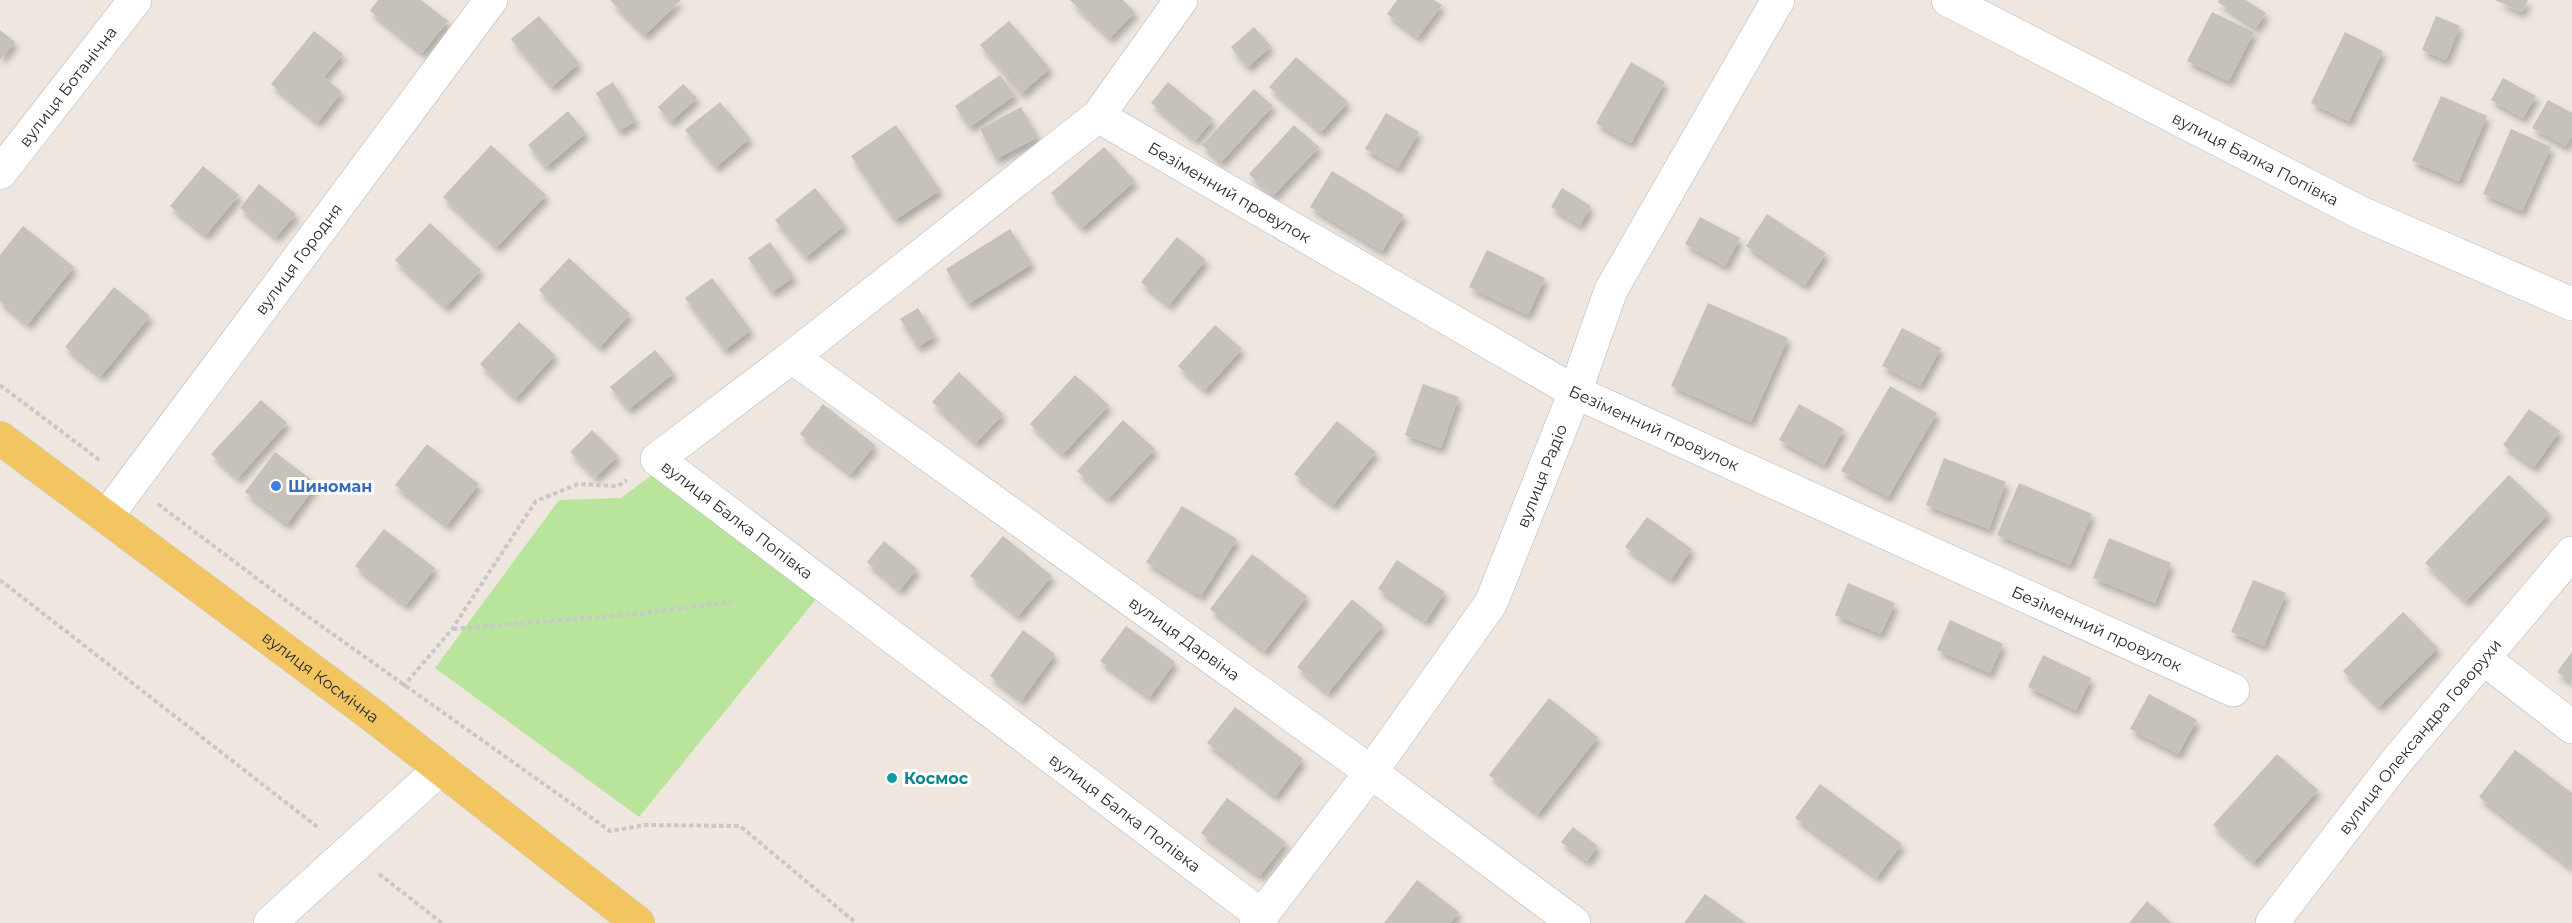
<svg xmlns="http://www.w3.org/2000/svg" width="2572" height="923" viewBox="0 0 2572 923" font-family="Montserrat,sans-serif">
  <style>
    .green { fill: #b9e49b }
    .building { fill: #c6c1ba; filter: url(#shadow) }
    .lines { fill: none; stroke-linecap: round; stroke-linejoin: round }
    .minor-casing { stroke: #b2b6c0; stroke-width: 34 }
    .major-casing { stroke: #c8c8c8; stroke-width: 34 }
    .path { stroke: #c8c8c8; stroke-width: 4; stroke-dasharray: 4.5 3; stroke-linecap: butt }
    .minor { stroke: #fff; stroke-width: 33 }
    .major { stroke: #f2c560; stroke-width: 33 }
    .shop-dot { fill: #3f7fe0; stroke: #fff; stroke-width: 2 }
    .culture-dot { fill: #0f9aa8; stroke: #fff; stroke-width: 2 }
    .labels { text-anchor: middle; dominant-baseline: central; stroke-width: 6; stroke-linejoin: round; paint-order: stroke }
    .street-label { font-size: 16px; fill: #2c2c2c; stroke: #fff }
    .shop-label { font-size: 16px; font-weight: bold; fill: #366cbe; stroke: #fff; text-anchor: start }
    .culture-label { font-size: 16px; font-weight: bold; fill: #0d838f; stroke: #fff; text-anchor: start }
  </style>
  <defs>
    <filter id="shadow"><feDropShadow dx="3.5" dy="6" stdDeviation="3" flood-color="#0004"/></filter>
  </defs>
  <rect width="100%" height="100%" fill="#eee6df"/>
  <polygon class="green" points="656,472 817,598 639,817 435,668 559,500 621,498"/>
  <g class="building">
    <polygon points="378,0 421,0 448,21 422,53 370,11"/>
    <polygon points="610,0 681,0 645,35"/>
    <polygon points="1070,0 1123,0 1135,12 1110,38"/>
    <polygon points="1397,0 1434,0 1442,5 1418,37 1387,14"/>
    <polygon points="2219,0 2246,0 2266,13 2256,28 2218,2"/>
    <polygon points="2495,0 2528,0 2522,12"/>
    <polygon points="2212,12 2254,32 2229,81 2187,61"/>
    <polygon points="539,16 579,63 552,87 511,39"/>
    <polygon points="2436,16 2460,26 2446,60 2422,50"/>
    <polygon points="1009,21 1050,68 1022,93 980,45"/>
    <polygon points="1254,27 1271,46 1248,67 1231,47"/>
    <polygon points="0,30 15,42 0,60"/>
    <polygon points="314,31 343,54 324,77 342,92 318,122 271,84"/>
    <polygon points="2345,32 2383,51 2349,121 2311,103"/>
    <polygon points="1296,57 1348,102 1321,132 1269,87"/>
    <polygon points="1631,62 1665,82 1631,143 1596,123"/>
    <polygon points="1000,75 1015,95 970,127 955,106"/>
    <polygon points="2503,78 2536,96 2523,118 2491,100"/>
    <polygon points="613,82 636,121 619,131 596,93"/>
    <polygon points="1168,82 1213,119 1196,140 1151,103"/>
    <polygon points="683,84 697,98 671,122 658,107"/>
    <polygon points="1254,89 1273,106 1221,162 1202,145"/>
    <polygon points="2441,96 2487,116 2459,181 2412,161"/>
    <polygon points="2548,100 2572,113 2572,135 2566,146 2532,128"/>
    <polygon points="720,102 750,138 716,167 685,130"/>
    <polygon points="1021,107 1038,137 996,159 980,129"/>
    <polygon points="568,111 586,133 546,167 528,145"/>
    <polygon points="1386,113 1419,132 1398,168 1365,149"/>
    <polygon points="896,125 940,190 895,220 851,156"/>
    <polygon points="1294,125 1319,147 1273,196 1249,174"/>
    <polygon points="2511,129 2551,147 2522,211 2483,194"/>
    <polygon points="491,145 546,195 497,247 443,197"/>
    <polygon points="1104,147 1135,181 1082,228 1051,193"/>
    <polygon points="203,166 239,195 206,235 170,206"/>
    <polygon points="1332,171 1404,215 1382,251 1310,207"/>
    <polygon points="259,184 296,214 276,237 240,208"/>
    <polygon points="815,188 845,225 806,257 775,220"/>
    <polygon points="1562,188 1591,206 1580,225 1551,207"/>
    <polygon points="1767,214 1826,253 1805,285 1746,246"/>
    <polygon points="1700,217 1740,238 1725,266 1685,244"/>
    <polygon points="430,223 481,270 446,307 395,260"/>
    <polygon points="23,226 74,267 28,324 0,301 0,255"/>
    <polygon points="1010,229 1032,264 968,304 946,269"/>
    <polygon points="1177,237 1206,260 1169,305 1141,282"/>
    <polygon points="770,242 794,277 772,292 748,258"/>
    <polygon points="1487,250 1545,278 1528,315 1469,287"/>
    <polygon points="569,258 630,314 600,347 539,290"/>
    <polygon points="712,278 751,330 725,350 685,298"/>
    <polygon points="114,287 150,316 101,376 65,347"/>
    <polygon points="1708,303 1788,338 1751,422 1671,386"/>
    <polygon points="918,308 935,336 918,347 900,319"/>
    <polygon points="519,322 555,355 516,398 480,364"/>
    <polygon points="1215,325 1242,349 1205,390 1178,366"/>
    <polygon points="1902,328 1941,348 1920,386 1882,366"/>
    <polygon points="655,350 674,373 629,409 610,387"/>
    <polygon points="959,372 1003,414 976,443 932,402"/>
    <polygon points="1075,375 1109,405 1063,454 1030,424"/>
    <polygon points="1423,384 1459,397 1441,448 1405,435"/>
    <polygon points="1890,386 1937,413 1888,497 1841,471"/>
    <polygon points="261,400 287,423 238,478 211,454"/>
    <polygon points="823,404 875,445 851,474 800,434"/>
    <polygon points="1799,404 1844,429 1824,465 1779,440"/>
    <polygon points="2529,409 2560,431 2534,467 2503,445"/>
    <polygon points="1123,420 1155,449 1108,499 1077,471"/>
    <polygon points="1337,421 1376,452 1333,505 1294,474"/>
    <polygon points="592,430 618,456 596,477 570,452"/>
    <polygon points="427,444 479,484 447,525 395,485"/>
    <polygon points="275,452 317,484 287,524 245,492"/>
    <polygon points="1944,458 2006,482 1989,529 1926,505"/>
    <polygon points="2509,475 2549,513 2466,601 2425,563"/>
    <polygon points="2019,483 2092,514 2070,565 1997,535"/>
    <polygon points="1182,506 1237,539 1201,596 1146,562"/>
    <polygon points="1647,517 1692,549 1671,579 1625,547"/>
    <polygon points="384,529 435,568 406,605 355,566"/>
    <polygon points="1003,536 1052,576 1018,616 970,576"/>
    <polygon points="2109,538 2171,563 2155,603 2093,578"/>
    <polygon points="884,541 917,569 900,590 867,562"/>
    <polygon points="1252,554 1307,596 1265,651 1210,609"/>
    <polygon points="1397,560 1445,592 1426,621 1378,589"/>
    <polygon points="2253,580 2286,593 2264,646 2231,632"/>
    <polygon points="1848,583 1895,603 1881,634 1835,615"/>
    <polygon points="1352,599 1383,625 1328,693 1297,667"/>
    <polygon points="2403,612 2438,648 2379,707 2343,671"/>
    <polygon points="1950,620 2003,644 1990,673 1937,650"/>
    <polygon points="1126,626 1175,662 1150,697 1100,661"/>
    <polygon points="1023,630 1055,654 1022,700 990,676"/>
    <polygon points="2572,652 2572,682 2557,672"/>
    <polygon points="2043,655 2091,678 2076,710 2028,687"/>
    <polygon points="2149,694 2197,720 2178,754 2130,729"/>
    <polygon points="1549,698 1598,737 1538,814 1489,775"/>
    <polygon points="1235,707 1303,759 1276,796 1207,743"/>
    <polygon points="2515,750 2572,793 2572,868 2479,797"/>
    <polygon points="2277,754 2318,790 2254,862 2213,825"/>
    <polygon points="1820,784 1902,844 1877,877 1795,818"/>
    <polygon points="1227,798 1286,842 1260,876 1201,833"/>
    <polygon points="1573,827 1598,846 1587,861 1561,842"/>
    <polygon points="1417,880 1459,912 1450,923 1384,923"/>
    <polygon points="1705,894 1746,923 1684,923"/>
    <polygon points="2147,901 2172,923 2129,923"/>
  </g>
  <g class="lines">
    <defs>
      <g id="minor">
        <path id="s1" d="M 1181,0 L 1098,116 L 792,357 L 657,459 L 1262,916"/>
        <path id="s2" d="M 1948,0 L 2361,213 L 2572,304"/>
        <path id="s3" d="M 1098,116 L 1575,392 L 2233,690"/>
        <path id="s4" d="M 0,173 L 135,0"/>
        <path id="s5" d="M 792,357 L 1371,772 L 1574,923"/>
        <path id="s6" d="M 106,517 L 491,0"/>
        <polyline points="2483,658 2572,727"/>
        <polyline points="270,923 441,768"/>
        <path id="s7" d="M 1256,923 L 1371,772 L 1491,603 L 1575,392 L 1611,290 L 1778,0"/>
        <path id="s8" d="M 2272,923 L 2395,763 L 2572,553"/>
      </g>
      <g id="major">
        <path id="s9" d="M 0,438 L 376,718 L 638,923"/>
      </g>
    </defs>
    <use href="#minor" class="minor-casing"/>
    <use href="#major" class="major-casing"/>
    <g class="path">
      <polyline points="0,385 102,462"/>
      <polyline points="158,504 296,608 610,831 645,825 740,826 856,923"/>
      <polyline points="0,580 320,829"/>
      <polyline points="453,629 636,614 731,602"/>
      <polyline points="403,687 452,629 536,501 578,484 618,486 627,480"/>
      <polyline points="379,874 442,923"/>
    </g>
    <use href="#minor" class="minor"/>
    <use href="#major" class="major"/>
  </g>
  <circle class="shop-dot" cx="276" cy="486" r="6"/>
  <circle class="culture-dot" cx="892" cy="778" r="6"/>
  <g class="labels">
    <g class="street-label">
      <text stroke="none"><textPath href="#s4" startOffset="110">вулиця Ботанічна</textPath></text>
      <text stroke="none"><textPath href="#s2" startOffset="346">вулиця Балка Попівка</textPath></text>
      <text stroke="none"><textPath href="#s3" startOffset="152">Безіменний провулок</textPath></text>
      <text stroke="none"><textPath href="#s6" startOffset="322">вулиця Городня</textPath></text>
      <text stroke="none"><textPath href="#s3" startOffset="638">Безіменний провулок</textPath></text>
      <text stroke="none"><textPath href="#s7" startOffset="534">вулиця Радіо</textPath></text>
      <text stroke="none"><textPath href="#s1" startOffset="802">вулиця Балка Попівка</textPath></text>
      <text stroke="none"><textPath href="#s3" startOffset="1124">Безіменний провулок</textPath></text>
      <text stroke="none"><textPath href="#s5" startOffset="483">вулиця Дарвіна</textPath></text>
      <text stroke="none"><textPath href="#s9" startOffset="400">вулиця Космічна</textPath></text>
      <text stroke="none"><textPath href="#s8" startOffset="238">вулиця Олександра Говорухи</textPath></text>
      <text stroke="none"><textPath href="#s1" startOffset="1288">вулиця Балка Попівка</textPath></text>
    </g>
    <g class="shop-label">
      <text x="288" y="486">Шиноман</text>
    </g>
    <g class="culture-label">
      <text x="904" y="778">Космос</text>
    </g>
  </g>
</svg>
